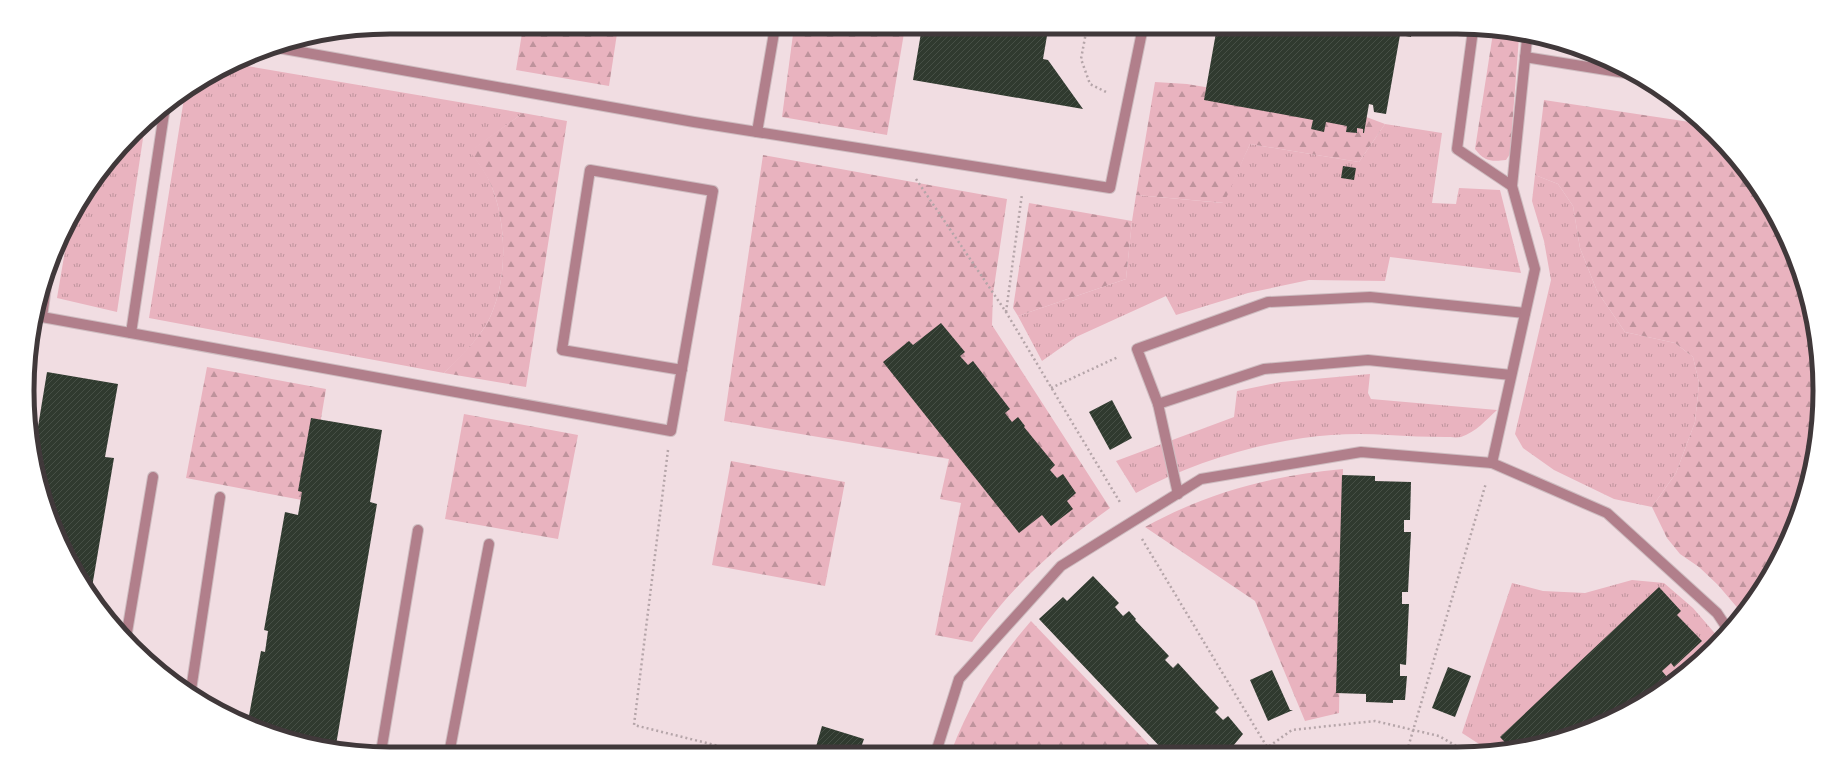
<svg xmlns="http://www.w3.org/2000/svg" width="1847" height="781" viewBox="0 0 1847 781" font-family="'Open Sans',sans-serif">
  <style>
    .grass { fill: url(#grass-tufts) }
    .forest { fill: url(#forest-firs) }
    .building { fill: url(#building-hatch) }
    .lines { fill: none; stroke-linecap: round; stroke-linejoin: round }
    .minor-casing { stroke: #cebcc0; stroke-width: 12 }
    .path { stroke: #b5a5a9; stroke-width: 2.5; stroke-dasharray: 2 3; stroke-linecap: butt }
    .minor { stroke: #b17f8b; stroke-width: 10 }
    .rim { fill: none; stroke: #40383a; stroke-width: 5 }
  </style>
  <defs>
    <pattern id="grass-tufts" width="24" height="20" patternUnits="userSpaceOnUse"><rect width="24" height="20" fill="#e9b3bf"/><path d="M3 7l-1-3M5 7V3M7 7l1-3M15 17l-1-3M17 17v-4M19 17l1-3" fill="none" stroke="#be939c"/></pattern>
    <pattern id="forest-firs" width="22" height="20" patternUnits="userSpaceOnUse"><rect width="22" height="20" fill="#e9b3bf"/><path d="M5 1l3.5 6h-7zM16 11l3.5 6h-7z" fill="#be939c"/></pattern>
    <pattern id="building-hatch" width="6" height="6" patternUnits="userSpaceOnUse"><rect width="6" height="6" fill="#303a2f"/><path d="M-1 1l2-2M0 6l6-6M5 7l2-2" fill="none" stroke="#464f45"/></pattern>
  </defs>
  <rect width="100%" height="100%" fill="#f1dde2"/>
  <g class="grass">
    <path d="M 235,64 L 523,113 L 471,151 C 477,162 487,173 491,185 C 508,225 508,287 486,325 C 475,343 459,358 444,373 L 149,318 L 185,92 L 209,76 Z"/>
    <polygon points="1385,124 1442,133 1432,203 1456,204 1459,188 1500,190 1521,273 1390,257 1385,281 1309,280 1248,293 1176,315 1166,296 1076,337 1042,361 1018,316 1126,279 1132,221 1136,195 1223,203 1250,144 1359,162"/>
    <polygon points="145,125 117,312 57,298 69,227 76,209"/>
    <polygon points="1535,175 1558,184 1573,206 1580,248 1597,291 1625,332 1675,343 1693,357 1699,383 1695,422 1676,473 1652,507 1614,499 1554,470 1523,448 1515,434 1551,280 1544,241 1532,201"/>
    <path d="M 1370,374 L 1368,393 L 1371,399 L 1497,410 C 1486,420 1476,432 1461,437 C 1456,438 1450,437 1446,437 C 1426,437 1407,436 1388,435 C 1360,433 1331,434 1303,438 C 1244,447 1188,465 1136,493 L 1116,461 L 1234,417 L 1237,391 L 1281,382 Z"/>
    <polygon points="1632,580 1664,583 1693,608 1719,638 1696,664 1617,717 1504,751 1490,751 1462,733 1512,583 1543,591 1585,593"/>
  </g>
  <g class="forest">
    <polygon points="523,27 618,27 609,86 516,70"/>
    <polygon points="794,27 905,27 887,135 782,117"/>
    <path d="M 1493,33 L 1519,37 L 1510,154 L 1506,160 C 1491,162 1484,161 1475,149 Z"/>
    <polygon points="1155,82 1187,84 1353,112 1385,124 1359,162 1250,144 1224,203 1136,195"/>
    <polygon points="1544,100 1703,124 1745,169 1783,230 1808,297 1819,367 1817,438 1801,508 1759,593 1741,612 1718,585 1699,567 1680,554 1667,538 1652,507 1676,473 1695,422 1699,383 1693,357 1675,343 1625,332 1597,291 1580,248 1573,206 1558,184 1535,175"/>
    <path d="M 523,113 L 567,121 L 526,387 L 444,373 C 459,357 475,343 486,325 C 508,287 508,225 491,185 C 486,173 477,162 470,151 Z"/>
    <path d="M 763,155 L 1007,199 L 993,294 L 992,325 L 1110,508 C 1055,547 1011,587 972,642 L 935,635 L 961,503 L 940,499 L 949,459 L 724,421 Z"/>
    <polygon points="1029,203 1132,221 1126,279 1018,316 1013,308"/>
    <polygon points="207,367 326,389 307,501 186,478"/>
    <polygon points="464,414 578,435 558,539 445,519"/>
    <polygon points="731,461 845,482 825,586 712,565"/>
    <path d="M 1343,469 L 1339,713 L 1305,721 L 1255,601 L 1145,527 C 1209,492 1270,476 1343,469 Z"/>
    <path d="M 1031,621 L 1156,752 L 951,752 C 969,704 997,660 1031,621 Z"/>
  </g>
  <g class="building">
    <polygon points="922,27 1055,27 1054,31 1048,30 1043,59 1048,60 1083,109 913,80"/>
    <polygon points="1217,27 1252,28 1412,27 1411,37 1400,35 1386,114 1374,112 1373,105 1369,104 1364,133 1363,133 1363,129 1357,128 1357,133 1346,132 1347,126 1326,122 1324,132 1311,129 1313,120 1204,100"/>
    <polygon points="1343,166 1356,168 1354,180 1341,178"/>
    <polygon points="941,323 965,352 960,356 968,365 973,361 1010,409 1005,413 1012,422 1018,417 1025,426 1024,427 1055,465 1050,470 1057,478 1063,474 1076,493 1067,501 1073,509 1051,526 1042,515 1019,533 883,362 909,341 913,345"/>
    <polygon points="47,372 118,384 105,457 114,458 91,593 76,572 36,465 39,446 35,445"/>
    <polygon points="1112,400 1132,438 1110,450 1089,412"/>
    <polygon points="311,418 382,430 370,502 377,504 336,745 273,735 248,721 261,651 265,652 268,631 264,630 285,512 298,515 302,492 298,491"/>
    <polygon points="1342,475 1375,476 1375,481 1411,482 1410,520 1404,520 1404,532 1411,532 1408,592 1402,592 1402,604 1409,604 1406,665 1400,664 1400,676 1407,676 1405,700 1393,700 1393,703 1366,702 1366,694 1336,693"/>
    <polygon points="1093,576 1119,603 1115,607 1123,616 1129,611 1136,619 1135,620 1169,656 1165,660 1173,668 1178,663 1219,708 1215,712 1223,720 1228,716 1243,734 1228,752 1165,752 1039,619 1063,597 1067,601"/>
    <polygon points="1659,587 1681,611 1677,615 1702,641 1674,667 1671,663 1662,671 1667,677 1636,704 1620,715 1618,713 1613,718 1511,749 1500,737"/>
    <polygon points="1448,667 1471,676 1455,717 1432,708"/>
    <polygon points="1272,670 1290,710 1293,710 1268,721 1250,680"/>
    <polygon points="822,726 864,739 859,753 823,753 815,750"/>
  </g>
  <g class="lines">
    <defs>
      <g id="minor">
        <polyline points="1473,30 1457,149 1512,186"/>
        <polyline points="273,47 694,122 1110,188 1143,27"/>
        <polyline points="1525,57 1638,75"/>
        <polyline points="757,132 775,27"/>
        <polyline points="46,287 42,317 671,431 713,191 590,170 562,350 682,370"/>
        <polyline points="131,333 165,107"/>
        <polyline points="1158,404 1137,349 1268,302 1370,297 1525,313"/>
        <polyline points="1492,463 1535,269 1512,186 1527,39"/>
        <polyline points="1178,494 1158,404 1264,369 1368,360 1511,375"/>
        <polyline points="126,638 153,477"/>
        <polyline points="191,690 220,497"/>
        <polyline points="381,752 418,530"/>
        <polyline points="936,752 959,679 1061,566 1201,479 1361,452 1492,463 1607,513 1717,613 1727,628"/>
        <polyline points="449,754 489,544"/>
      </g>
    </defs>
    <use href="#minor" class="minor-casing"/>
    <g class="path">
      <polyline points="1087,27 1081,59 1090,84 1108,93"/>
      <polyline points="916,179 1006,312 1121,504"/>
      <polyline points="1006,312 1022,194"/>
      <polyline points="1051,388 1118,357"/>
      <polyline points="668,450 634,725 747,753"/>
      <polyline points="1142,539 1270,752"/>
      <polyline points="1407,751 1486,483"/>
      <polyline points="1261,752 1292,730 1375,721 1439,736 1465,751"/>
    </g>
    <use href="#minor" class="minor"/>
  </g>
  <path d="M0 0H1847V781H0ZM390 34H1457A356 356 0 0 1 1813 390V391A356 356 0 0 1 1457 747H390A356 356 0 0 1 34 391V390A356 356 0 0 1 390 34Z" fill="#fff" fill-rule="evenodd"/>
  <path class="rim" d="M390 34H1457A356 356 0 0 1 1813 390V391A356 356 0 0 1 1457 747H390A356 356 0 0 1 34 391V390A356 356 0 0 1 390 34Z"/>
</svg>
